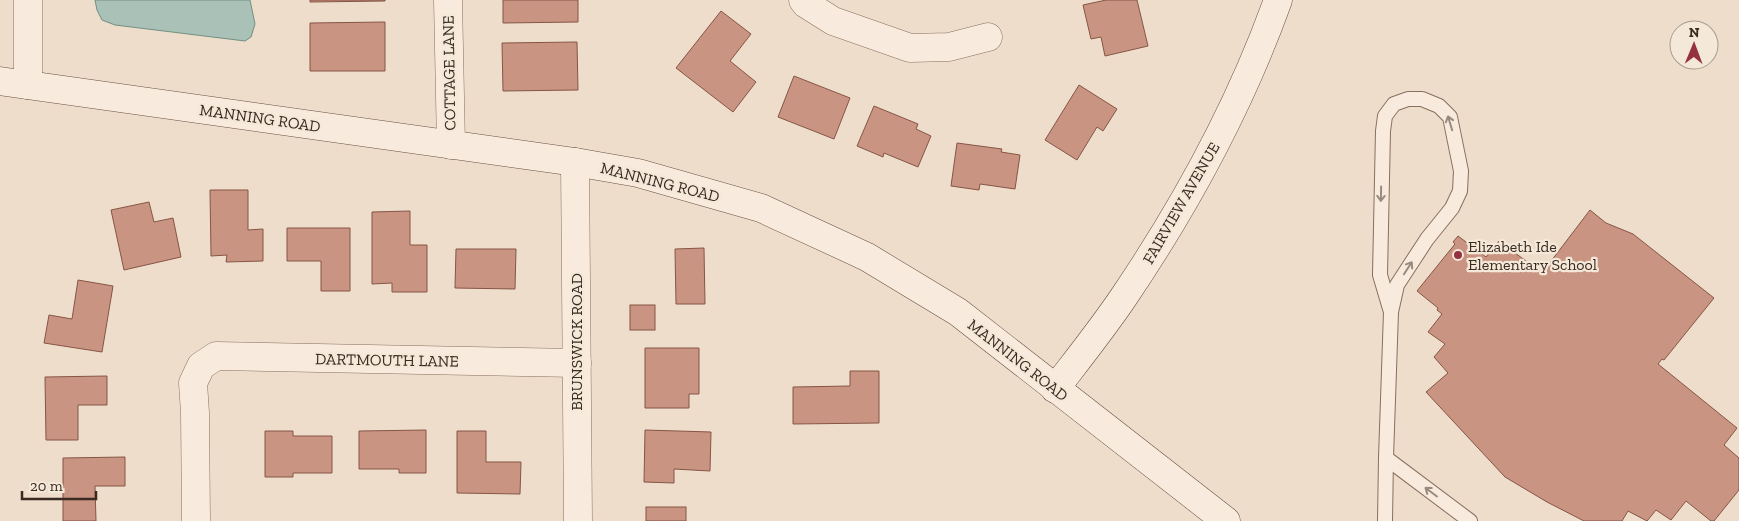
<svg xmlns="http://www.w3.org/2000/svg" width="1739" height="521" viewBox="0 0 1739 521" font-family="'Zilla Slab',serif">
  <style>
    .water { fill: #aac1b7; stroke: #719083 }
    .building { fill: #c99482; stroke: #865546 }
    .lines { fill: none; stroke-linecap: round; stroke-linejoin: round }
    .lane-casing { stroke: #896f5f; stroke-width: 16 }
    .street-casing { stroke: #896f5f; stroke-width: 29 }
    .secondary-casing { stroke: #6b5042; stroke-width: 29 }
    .lane { stroke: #f8ebdd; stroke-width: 14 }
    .street { stroke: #f8ebdd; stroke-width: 28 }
    .secondary { stroke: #f8ebdd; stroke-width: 28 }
    .oneway { stroke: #998a80 }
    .poi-dot { fill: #943242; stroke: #f4e8d9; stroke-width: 2 }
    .labels { text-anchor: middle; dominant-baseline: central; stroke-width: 4.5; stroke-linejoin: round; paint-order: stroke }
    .street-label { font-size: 16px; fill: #3a2a22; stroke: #f4e8d9 }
    .poi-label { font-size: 16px; fill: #3a2a22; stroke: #f4e8d9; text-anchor: start }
  </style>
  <rect width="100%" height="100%" fill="#edddca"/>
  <polygon class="water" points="95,0 250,0 255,24 251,37 245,41 115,25 102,20 97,10"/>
  <g class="building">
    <polygon points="310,0 385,0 385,1 310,2"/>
    <polygon points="503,0 578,0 578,22 503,23"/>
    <polygon points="1106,0 1137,0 1148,46 1105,56 1101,37 1091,39 1083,5"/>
    <polygon points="721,11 751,34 730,61 756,82 733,112 676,68"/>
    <polygon points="385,22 385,71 310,71 310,23"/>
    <polygon points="577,42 578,90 503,91 502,43"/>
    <polygon points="794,76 850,98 834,139 778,117"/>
    <polygon points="1079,85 1117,109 1103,131 1097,127 1077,160 1045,140"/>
    <polygon points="874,106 918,124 916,129 931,136 918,167 884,153 883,157 857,146"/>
    <polygon points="957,143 1002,149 1001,152 1020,155 1015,189 980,184 979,190 951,186"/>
    <polygon points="210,190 248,190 248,230 263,229 263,261 226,262 227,255 211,256"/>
    <polygon points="149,202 154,222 173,218 181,257 124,270 111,210"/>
    <polygon points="1590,210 1606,223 1633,234 1714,298 1664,360 1662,359 1658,364 1737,428 1724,445 1739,458 1739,490 1714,521 1711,521 1686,501 1671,520 1656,510 1647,521 1628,511 1622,521 1584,521 1547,502 1505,477 1426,392 1448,373 1434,357 1445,344 1428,332 1442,314 1437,310 1438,308 1417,291 1455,244 1453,242 1458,236 1486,257 1499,241 1542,273"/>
    <polygon points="410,211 410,245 427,245 427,292 392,292 392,283 372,284 372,212"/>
    <polygon points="287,228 350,228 350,291 321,291 321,261 287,261"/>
    <polygon points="704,248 705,304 676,304 675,249"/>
    <polygon points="456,249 516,249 515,289 455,288"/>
    <polygon points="78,280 113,286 102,352 44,343 49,315 72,319"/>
    <rect x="630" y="305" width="25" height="25"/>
    <polygon points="645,348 699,348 699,394 689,394 689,408 645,408"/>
    <polygon points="850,371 879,371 879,423 793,424 793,387 850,386"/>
    <polygon points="107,376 107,405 78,405 78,440 46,440 45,377"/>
    <polygon points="426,430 426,473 399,473 399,469 359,469 359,431"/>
    <polygon points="645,430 711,432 710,471 674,469 674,483 644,482"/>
    <polygon points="265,431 293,431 293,436 332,436 332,473 293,473 293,477 265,477"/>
    <polygon points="457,431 486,431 486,462 521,462 520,494 457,493"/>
    <polygon points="125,457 125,486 95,486 96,521 63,521 63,458"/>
    <rect x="646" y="507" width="40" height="14"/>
  </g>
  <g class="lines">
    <defs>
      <g id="lane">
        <polyline points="1386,458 1470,521"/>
        <polyline points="1385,521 1386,458 1391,312 1397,285 1427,239 1452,208 1460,191 1461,171 1450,117 1439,106 1422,99 1408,99 1394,104 1385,116 1383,131 1380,275 1391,312"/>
      </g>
      <g id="street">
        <polyline points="448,0 451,145"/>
        <polyline points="803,0 806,4 833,21 910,48 949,47 988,37"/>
        <polyline points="28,85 28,0"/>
        <polyline points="575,162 578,521"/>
        <polyline points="196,521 195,413 193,383 201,366 216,356 577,363"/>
      </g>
      <g id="secondary">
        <polyline points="0,81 575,162 638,173 761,208 867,257 958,312 1226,521"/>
        <path d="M 1055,389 C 1078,359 1102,329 1123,298 C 1186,205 1240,106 1278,0"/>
      </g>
    </defs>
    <use href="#lane" class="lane-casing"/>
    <use href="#street" class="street-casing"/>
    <use href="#secondary" class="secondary-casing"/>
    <use href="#lane" class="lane"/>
    <use href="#street" class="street"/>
    <use href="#secondary" class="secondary"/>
  </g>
  <defs><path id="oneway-shaft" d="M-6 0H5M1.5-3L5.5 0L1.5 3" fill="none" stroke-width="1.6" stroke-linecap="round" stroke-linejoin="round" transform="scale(1.25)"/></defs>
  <g class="oneway">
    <use href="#oneway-shaft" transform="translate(1450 123) rotate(-107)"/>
    <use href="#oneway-shaft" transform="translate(1381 194) rotate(91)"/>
    <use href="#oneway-shaft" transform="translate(1408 268) rotate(-57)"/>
    <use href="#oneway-shaft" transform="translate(1431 492) rotate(-143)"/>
  </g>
  <circle class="poi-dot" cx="1458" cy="255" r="5"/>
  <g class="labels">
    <g class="street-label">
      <text transform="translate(449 73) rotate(-91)">COTTAGE LANE</text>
      <text transform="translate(260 118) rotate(8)">MANNING ROAD</text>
      <text transform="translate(660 182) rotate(14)">MANNING ROAD</text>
      <text transform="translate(1181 203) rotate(-60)">FAIRVIEW AVENUE</text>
      <text transform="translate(576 342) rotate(-90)">BRUNSWICK ROAD</text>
      <text transform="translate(387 360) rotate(1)">DARTMOUTH LANE</text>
      <text transform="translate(1018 360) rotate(38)">MANNING ROAD</text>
    </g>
    <g class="poi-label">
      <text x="1468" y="246">Elizabeth Ide<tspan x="1468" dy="18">Elementary School</tspan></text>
    </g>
  </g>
  <g transform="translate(1694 45) rotate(1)"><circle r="24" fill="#f4e8d9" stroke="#aa9c90"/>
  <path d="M0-4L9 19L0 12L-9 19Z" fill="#943242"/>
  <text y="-8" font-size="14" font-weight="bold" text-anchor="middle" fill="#3a2a22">N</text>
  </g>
  <path d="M22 491v8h74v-8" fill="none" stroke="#3a2a22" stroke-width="2.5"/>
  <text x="30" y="491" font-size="15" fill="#3a2a22" stroke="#f4e8d9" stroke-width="4" paint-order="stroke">20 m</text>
</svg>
